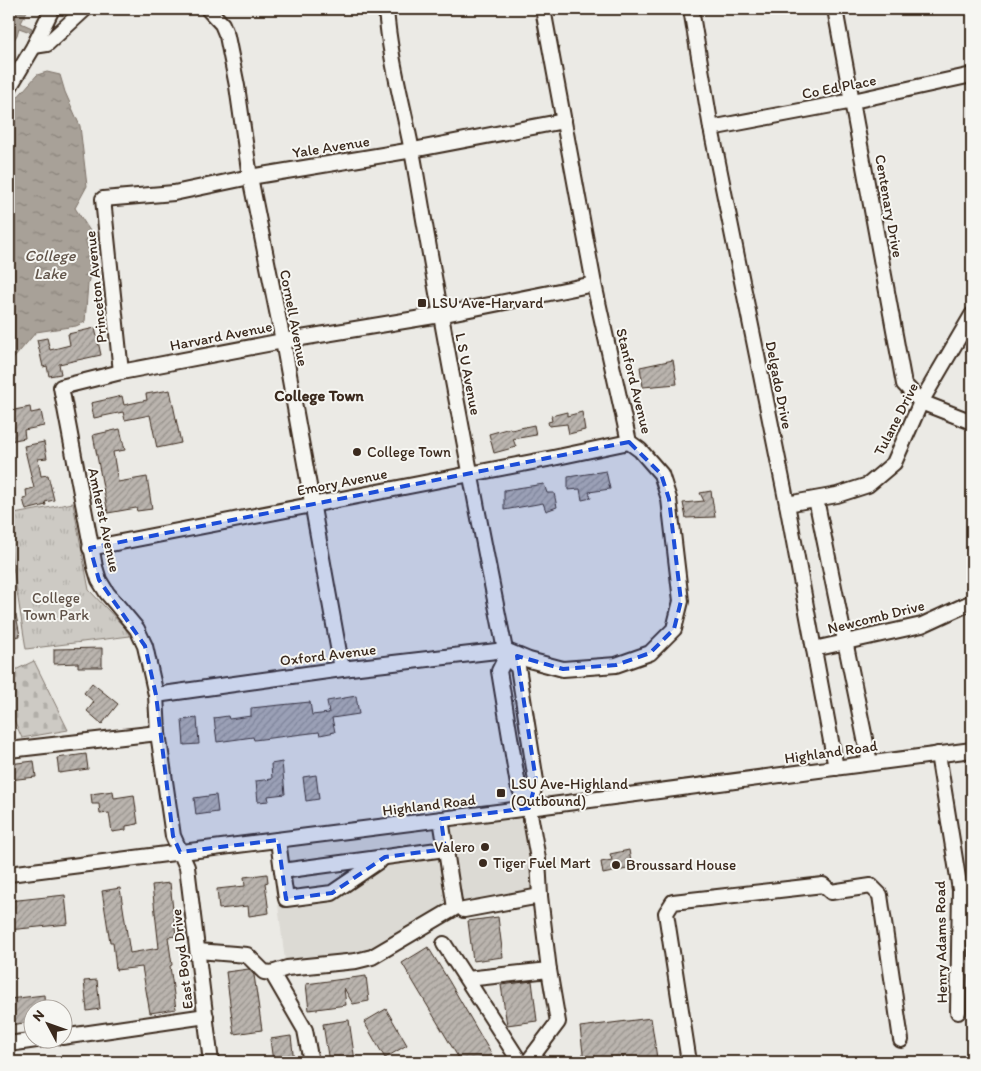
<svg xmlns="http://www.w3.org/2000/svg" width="981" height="1071" viewBox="0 0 981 1071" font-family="Itim,sans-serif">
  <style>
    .built { fill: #dcdad4 }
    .cemetery { fill: url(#cemetery-stones); stroke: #847a71 }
    .park { fill: url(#park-tufts); stroke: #847a71 }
    .water { fill: url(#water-ripples); stroke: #7c7167 }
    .building { fill: url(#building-hatch); stroke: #3b2a1e }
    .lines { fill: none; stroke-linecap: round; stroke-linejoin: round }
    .minor-casing { stroke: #3b2a1e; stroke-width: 18 }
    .minor { stroke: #f6f6f2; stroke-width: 14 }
    .marked { fill: #1d4ed8; fill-opacity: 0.2; stroke: #1d4ed8; stroke-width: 4; stroke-dasharray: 10 6; stroke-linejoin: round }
    .poi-dot { fill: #3b2a1e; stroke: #f6f6f2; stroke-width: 2 }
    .labels { text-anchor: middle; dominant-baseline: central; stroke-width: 4; stroke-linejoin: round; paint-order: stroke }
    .street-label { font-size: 15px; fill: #3b2a1e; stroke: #f6f6f2 }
    .poi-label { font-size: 15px; fill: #3b2a1e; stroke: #f6f6f2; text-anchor: start }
    .park-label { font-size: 15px; fill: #605248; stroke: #f6f6f2 }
    .water-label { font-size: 16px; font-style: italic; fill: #615449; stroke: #f6f6f2 }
    .neighbourhood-label { font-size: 16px; font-weight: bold; fill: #3b2a1e; stroke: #f6f6f2 }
  </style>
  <defs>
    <pattern id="cemetery-stones" width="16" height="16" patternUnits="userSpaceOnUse" patternTransform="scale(1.25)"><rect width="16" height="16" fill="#cdcac4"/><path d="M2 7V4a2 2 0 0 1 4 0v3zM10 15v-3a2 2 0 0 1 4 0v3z" fill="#b1aea8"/></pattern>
    <pattern id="park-tufts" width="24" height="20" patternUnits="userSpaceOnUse" patternTransform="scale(1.25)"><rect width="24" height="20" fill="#cdcac4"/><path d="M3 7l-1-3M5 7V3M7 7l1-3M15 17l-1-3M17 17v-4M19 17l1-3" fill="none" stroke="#b1aea8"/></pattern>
    <pattern id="water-ripples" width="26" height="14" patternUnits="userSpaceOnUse" patternTransform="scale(1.25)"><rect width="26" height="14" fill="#a8a198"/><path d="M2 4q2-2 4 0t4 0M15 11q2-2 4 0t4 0" fill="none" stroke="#8a837b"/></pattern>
    <pattern id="building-hatch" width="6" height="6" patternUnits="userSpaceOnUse" patternTransform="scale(1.25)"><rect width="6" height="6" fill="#bab4ae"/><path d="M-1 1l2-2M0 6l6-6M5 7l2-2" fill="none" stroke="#98938d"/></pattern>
  </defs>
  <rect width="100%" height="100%" fill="#ebeae5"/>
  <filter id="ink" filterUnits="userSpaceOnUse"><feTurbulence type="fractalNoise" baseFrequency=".02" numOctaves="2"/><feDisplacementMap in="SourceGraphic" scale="10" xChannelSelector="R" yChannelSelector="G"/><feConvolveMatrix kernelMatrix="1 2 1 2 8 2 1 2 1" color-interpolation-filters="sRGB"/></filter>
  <g filter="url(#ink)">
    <polygon class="built" points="531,816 537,889 455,908 372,957 285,961 271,849"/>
    <polygon class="cemetery" points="34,661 68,730 22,738 9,709 9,673"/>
    <polygon class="park" points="73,503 89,590 125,628 130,636 26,649 9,541 9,515"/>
    <g class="water">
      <polygon points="10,9 28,9 21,23 32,28 30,32 19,28 17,35 9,48 9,14"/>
      <polygon points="47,72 60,75 65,92 80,126 87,186 75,208 90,231 86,243 93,260 88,284 85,322 76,326 36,332 9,364 9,107 37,75"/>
    </g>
    <g class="building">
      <polygon points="95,328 101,355 59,364 61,374 49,376 47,366 43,367 37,340 47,338 50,350 70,345 68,334"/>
      <polygon points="673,360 677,384 643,387 640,367"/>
      <polygon points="170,390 181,443 157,448 150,415 125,420 123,412 94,418 91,403 122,396 124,405 147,400 146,394"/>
      <polygon points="30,407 31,413 41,411 44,426 24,430 25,438 9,441 9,430 11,430 9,411"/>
      <polygon points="567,412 567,416 582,412 585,430 569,434 567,424 549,426 548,422 552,421 551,416"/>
      <polygon points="534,425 536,435 513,439 516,447 494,453 489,434 510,428 511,430"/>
      <polygon points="120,429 125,450 113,452 118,482 147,477 152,509 137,511 136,508 108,513 93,435"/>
      <polygon points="44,442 47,458 38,459 41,476 48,475 54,500 45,502 46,505 26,510 23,499 27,498 26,490 34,488 24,446"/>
      <polygon points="606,471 610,489 589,492 591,498 582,500 580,489 568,490 568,477"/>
      <polygon points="544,484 547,493 554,493 557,507 546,511 543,503 504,510 504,490"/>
      <polygon points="711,491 715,517 686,518 683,503 704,501 700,493"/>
      <polygon points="16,615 20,636 9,638 9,617"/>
      <polygon points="102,648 102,667 78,667 78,663 54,664 54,649"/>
      <polygon points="92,683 118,704 102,724 87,711 94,702 84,693"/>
      <polygon points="356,696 359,714 332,718 335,732 320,735 319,732 254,740 253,737 217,742 214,718 228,716 229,719 251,716 251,708 310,702 312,715 329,713 327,701"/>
      <polygon points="197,718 199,744 184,745 182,720"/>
      <polygon points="86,754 88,769 59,773 57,758"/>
      <polygon points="34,761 36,777 9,780 9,764"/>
      <polygon points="282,762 285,794 268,796 269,801 258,802 256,781 272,779 271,764"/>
      <polygon points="316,775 319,799 306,801 303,777"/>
      <polygon points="113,791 114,798 134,795 138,824 126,826 126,830 112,832 109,813 100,814 99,804 92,804 91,794"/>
      <polygon points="216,795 218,812 196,815 194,798"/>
      <polygon points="629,850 632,868 603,874 601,862 612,860 610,854"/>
      <polygon points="267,874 268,882 265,883 269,913 249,916 248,906 219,909 217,889 245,886 244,877"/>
      <polygon points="170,883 176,936 168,937 172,965 170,966 176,1009 150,1013 142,967 116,970 113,942 110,942 102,891 120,888 130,953 159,948 152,885"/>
      <polygon points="65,895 68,924 9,930 9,901"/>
      <polygon points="498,917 503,957 473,961 468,921"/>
      <polygon points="428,947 449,981 496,1062 461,1062 402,963"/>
      <polygon points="249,969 254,975 262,1030 234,1034 226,972"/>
      <polygon points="366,976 369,1001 353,1004 344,988 346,1005 309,1010 306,984"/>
      <polygon points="97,980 100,1009 87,1011 84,981"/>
      <polygon points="532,981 537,1021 507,1025 501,985"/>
      <polygon points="44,995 45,1008 32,1008 32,1022 9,1025 9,999"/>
      <polygon points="386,1009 407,1045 385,1058 364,1022"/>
      <polygon points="651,1018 657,1058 627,1062 584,1062 580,1027"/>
      <polygon points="349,1020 355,1061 329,1062 323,1024"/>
      <polygon points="291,1036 294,1062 273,1062 270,1039"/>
    </g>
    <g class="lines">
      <defs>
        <g id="minor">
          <polyline points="208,9 222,24 227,36 237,86 250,177 283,341 342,669"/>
          <path d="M 386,9 C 390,64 407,118 416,173 C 443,332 473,491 505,650 L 506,657 L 499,671 L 518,785 L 529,808 L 538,859 L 540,896"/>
          <polyline points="691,9 711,128 787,504 836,768"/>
          <polyline points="835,9 904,384 921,402 972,422"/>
          <polyline points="34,46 47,44 85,9"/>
          <polyline points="9,88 34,46 52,9"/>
          <polyline points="711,128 853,101 972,75"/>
          <polyline points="121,372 103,199 174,193 250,177 413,150 564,121"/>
          <polyline points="816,499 870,763"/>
          <polyline points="787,504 837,495 868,485 894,463 921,402 972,315"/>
          <polyline points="90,548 553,458 629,442"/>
          <polyline points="814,649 922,625 972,602"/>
          <polyline points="506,657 518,667 536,781 529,808"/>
          <polyline points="156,695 342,669 505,650 529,660 563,669 616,665 650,653 674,629 681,601 669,499 661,474 640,450 629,442 594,284 543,9"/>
          <polyline points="9,750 158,733"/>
          <polyline points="938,754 960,890 958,1012"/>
          <polyline points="278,840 282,871 445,849"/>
          <polyline points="282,871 286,899 332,893 382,859"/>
          <polyline points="9,874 529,808 972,750"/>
          <polyline points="464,910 540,896 549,970 558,1022 528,1062"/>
          <polyline points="444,944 520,1062"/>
          <polyline points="198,951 247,955 264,972 272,973 287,968 356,961 372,957 455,908 441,819"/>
          <polyline points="272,973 305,1030 311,1062"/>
          <polyline points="467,979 549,970"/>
          <polyline points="62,1037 206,1016"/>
          <polyline points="9,1044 50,1038"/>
          <polyline points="211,1062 187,867 173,836 158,733 156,695 145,646 137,629 107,593 99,580 95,567 61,387 121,372 283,341 440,315 594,284"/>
          <polyline points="689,1062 666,913 673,902 823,885 831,892 871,886 880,895 901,1040"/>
        </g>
      </defs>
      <use href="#minor" class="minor-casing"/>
      <use href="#minor" class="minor"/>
    </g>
  </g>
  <path class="marked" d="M 629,442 L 661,474 L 669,499 L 681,601 L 674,629 L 650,653 L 616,665 L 563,669 L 517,656 L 536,781 L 529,808 L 441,819 L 445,849 L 385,857 L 332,893 L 286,899 L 278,840 L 180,852 L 173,836 L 156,695 L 145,646 L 99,580 L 90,548 Z"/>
  <g class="poi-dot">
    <rect x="417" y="298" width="10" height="10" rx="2.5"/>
    <circle cx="357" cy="452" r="5"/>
    <rect x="496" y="788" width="10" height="10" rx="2.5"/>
    <circle cx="485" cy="847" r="5"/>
    <circle cx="483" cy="863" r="5"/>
    <circle cx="616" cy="865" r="5"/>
  </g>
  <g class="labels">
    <g class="street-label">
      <text transform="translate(839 87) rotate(-11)">Co Ed Place</text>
      <text transform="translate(331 147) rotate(-9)">Yale Avenue</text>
      <text transform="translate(889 206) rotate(80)">Centenary Drive</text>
      <text transform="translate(96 287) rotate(-96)">Princeton Avenue</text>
      <text transform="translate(294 318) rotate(79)">Cornell Avenue</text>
      <text transform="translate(221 336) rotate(-11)">Harvard Avenue</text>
      <text transform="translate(468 374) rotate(79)">L S U Avenue</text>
      <text transform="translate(634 381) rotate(76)">Stanford Avenue</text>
      <text transform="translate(779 385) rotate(79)">Delgado Drive</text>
      <text transform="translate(896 419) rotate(-63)">Tulane Drive</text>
      <text transform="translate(342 482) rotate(-11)">Emory Avenue</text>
      <text transform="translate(104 520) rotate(78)">Amherst Avenue</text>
      <text transform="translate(876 617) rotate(-14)">Newcomb Drive</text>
      <text transform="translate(328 655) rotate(-7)">Oxford Avenue</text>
      <text transform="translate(831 752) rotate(-8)">Highland Road</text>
      <text transform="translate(429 805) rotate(-7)">Highland Road</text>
      <text transform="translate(941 942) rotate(-91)">Henry Adams Road</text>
      <text transform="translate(182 959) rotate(-97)">East Boyd Drive</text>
    </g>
    <g class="poi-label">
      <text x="432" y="303">LSU Ave-Harvard</text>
      <text x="367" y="452">College Town</text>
      <text x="511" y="784">LSU Ave-Highland<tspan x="511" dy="17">(Outbound)</tspan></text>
      <text x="475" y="847" text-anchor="end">Valero</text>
      <text x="493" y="863">Tiger Fuel Mart</text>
      <text x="626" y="865">Broussard House</text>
    </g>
    <g class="park-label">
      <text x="56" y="598">College<tspan x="56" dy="17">Town Park</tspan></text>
    </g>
    <g class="water-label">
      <text x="50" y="255">College<tspan x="50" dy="18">Lake</tspan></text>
    </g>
    <g class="neighbourhood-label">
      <text x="319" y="395">College Town</text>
    </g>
  </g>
  <rect width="981" height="1071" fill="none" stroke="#f6f6f2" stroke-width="30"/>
  <rect x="15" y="15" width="951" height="1041" fill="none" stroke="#3b2a1e" stroke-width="2" filter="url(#ink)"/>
  <g transform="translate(48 1024) rotate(311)"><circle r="24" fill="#f6f6f2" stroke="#aba49d"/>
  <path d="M0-4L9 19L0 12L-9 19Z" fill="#3b2a1e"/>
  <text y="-8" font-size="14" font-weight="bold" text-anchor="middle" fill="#3b2a1e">N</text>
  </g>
</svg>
